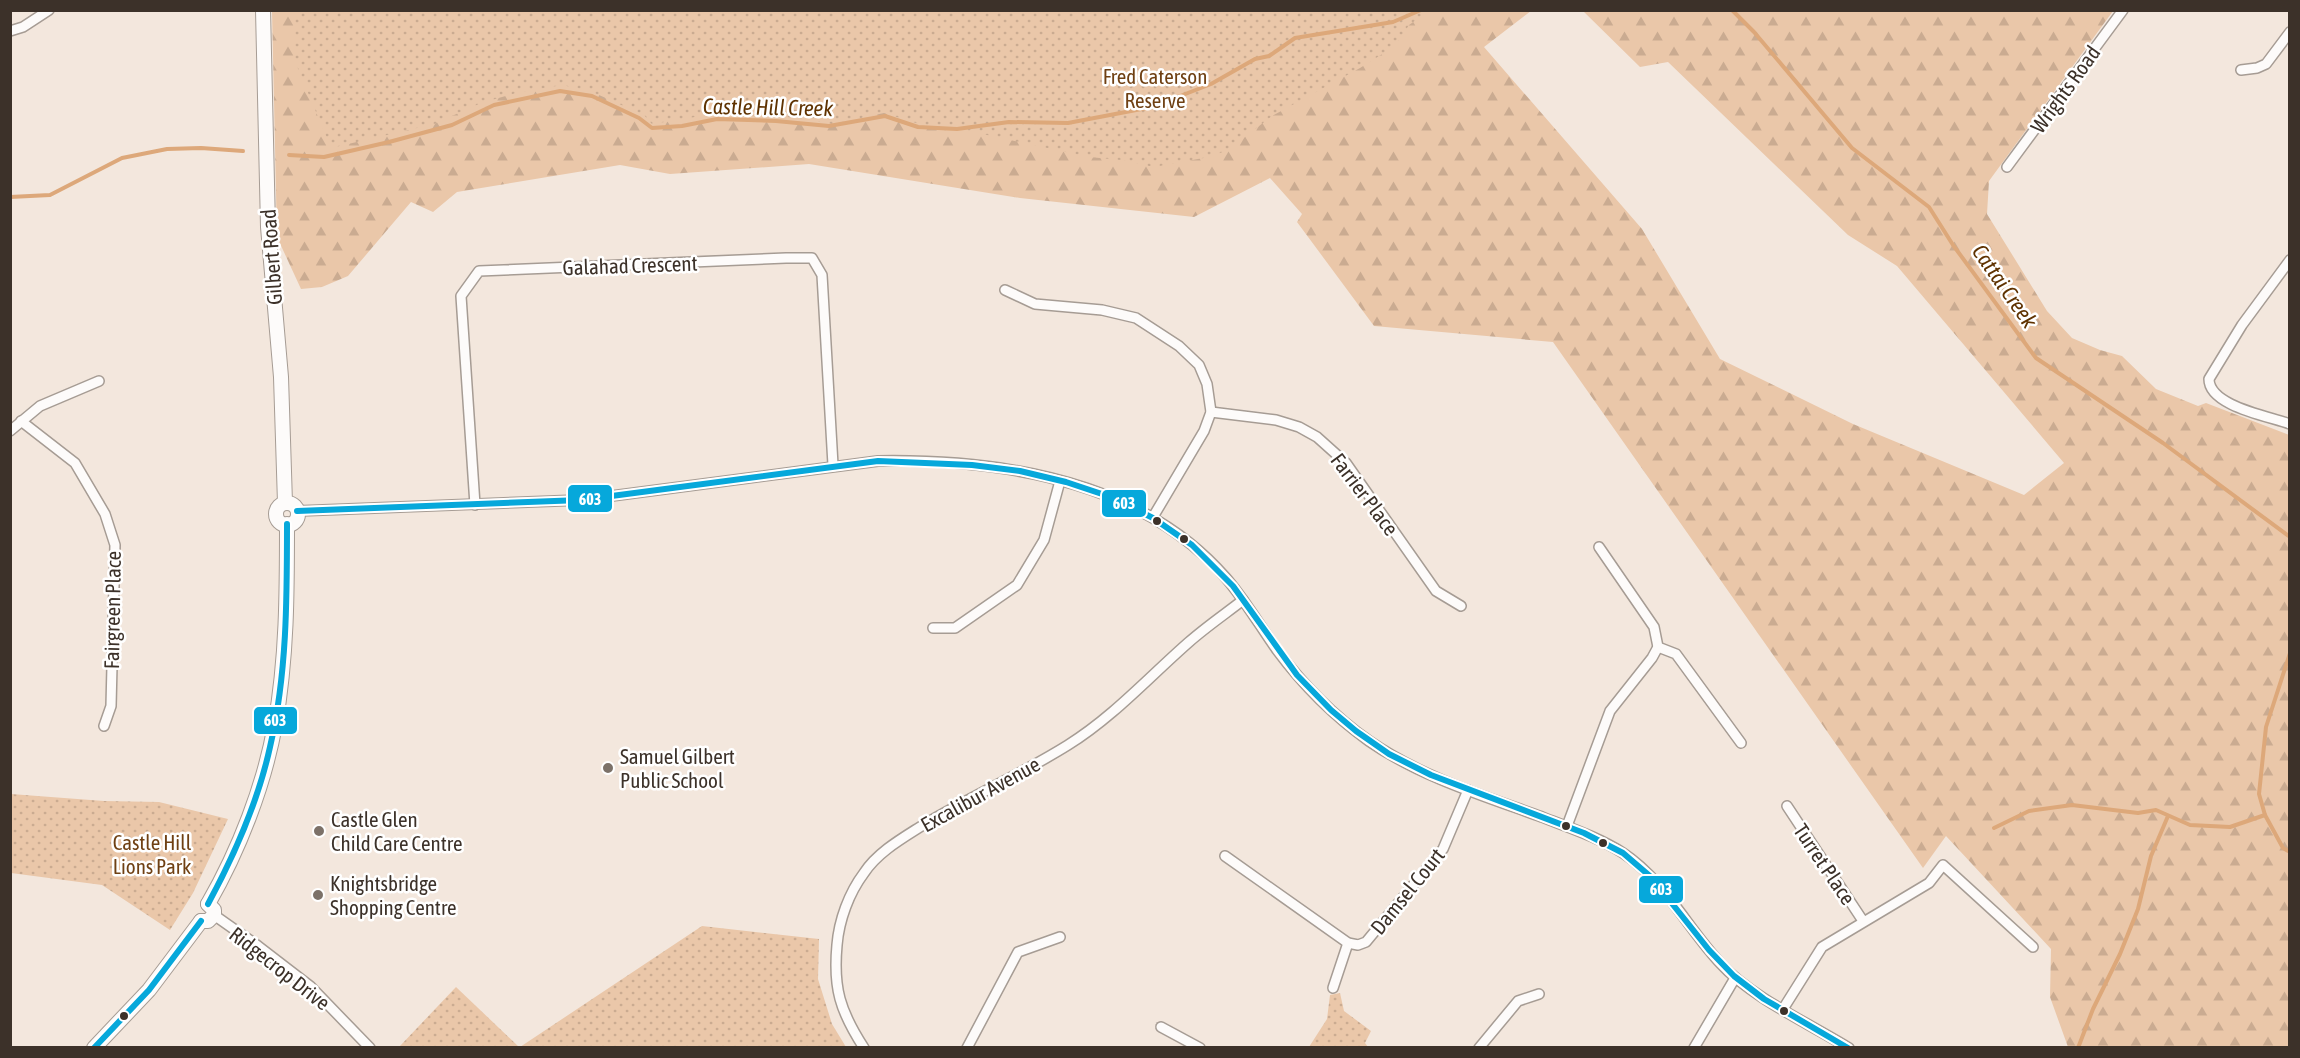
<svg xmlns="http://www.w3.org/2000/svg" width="2300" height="1058" viewBox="0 0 2300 1058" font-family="'Asap Condensed',sans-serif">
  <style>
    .forest { fill: url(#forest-firs) }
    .park { fill: url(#park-dots) }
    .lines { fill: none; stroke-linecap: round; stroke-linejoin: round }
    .stream { stroke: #dda87a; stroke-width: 4 }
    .street-casing { stroke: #a69c94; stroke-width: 12 }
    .secondary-casing { stroke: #a69c94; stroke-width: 16 }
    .street { stroke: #fdfbfa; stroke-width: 9 }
    .secondary { stroke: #fdfbfa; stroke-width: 14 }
    .bus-1-casing { stroke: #fff; stroke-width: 10 }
    .bus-1 { stroke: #06a8db; stroke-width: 6 }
    .bus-dot { fill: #3c3129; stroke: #fff; stroke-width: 2 }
    .poi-dot { fill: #7c7168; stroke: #fff; stroke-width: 2 }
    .labels { text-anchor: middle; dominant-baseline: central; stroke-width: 5; stroke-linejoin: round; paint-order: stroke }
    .park-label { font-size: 21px; fill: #6f4013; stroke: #fff }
    .street-label { font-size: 21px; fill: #3c3129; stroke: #fff }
    .poi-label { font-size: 21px; fill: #3c3129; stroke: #fff; text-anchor: start }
    .water-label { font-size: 22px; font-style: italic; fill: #5f3200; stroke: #fff }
    .line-badge { stroke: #fff; stroke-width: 2 }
    .badge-label { font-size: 16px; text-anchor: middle; font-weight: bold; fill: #fff }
  </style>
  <defs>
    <pattern id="forest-firs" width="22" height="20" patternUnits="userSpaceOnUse" patternTransform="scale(1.5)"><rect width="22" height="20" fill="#eac7a9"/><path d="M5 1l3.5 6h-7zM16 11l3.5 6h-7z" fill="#caab91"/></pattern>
    <pattern id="park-dots" width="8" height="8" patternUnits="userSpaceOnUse" patternTransform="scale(1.5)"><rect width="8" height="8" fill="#eac7a9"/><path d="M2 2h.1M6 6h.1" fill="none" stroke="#caab91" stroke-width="1.8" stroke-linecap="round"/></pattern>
  </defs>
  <rect width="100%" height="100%" fill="#f3e7dd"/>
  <polygon class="forest" points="272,11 1531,11 1484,47 1642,229 1720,359 1853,424 2024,495 2064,463 1897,266 1848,235 1668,62 1640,67 1583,11 2113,11 1989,181 1987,214 2047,311 2072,338 2100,350 2122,356 2156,389 2198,406 2206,403 2289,435 2289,1047 2068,1047 2050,997 2051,949 1946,836 1923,868 1553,342 1374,326 1297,222 1302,214 1270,178 1194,217 1020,198 809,164 670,174 620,165 457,192 433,212 411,202 348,276 322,287 301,289 277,237"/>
  <g class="park">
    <polygon points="294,11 294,10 1429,11 1409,25 1395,46 1360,68 1272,116 1228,150 1209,157 1154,167 1121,160 1089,157 978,133 942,131 884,113 833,124 781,116 713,114 652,124 644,115 590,91 562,85 516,93 481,103 434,124 331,148 294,59"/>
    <polygon points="11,794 104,801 159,802 228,819 193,893 170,930 102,885 11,873"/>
    <polygon points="702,926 819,939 818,979 832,1024 846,1047 520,1047"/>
    <polygon points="456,987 519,1047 399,1047"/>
    <polygon points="1340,993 1344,1011 1371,1031 1365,1043 1368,1047 1309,1047 1327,1019 1330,995"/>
  </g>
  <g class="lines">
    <g class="stream">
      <polyline points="1732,10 1754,32 1852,148 1929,207 1953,245 2036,358 2163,443 2290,537"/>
      <polyline points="289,155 324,157 389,142 452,125 494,105 560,91 592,96 639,118 652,128 682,126 717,119 776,121 829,126 885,116 918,127 957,129 1009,122 1068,123 1152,107 1211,84 1255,59 1269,56 1295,38 1393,22 1421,10"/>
      <polyline points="10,197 50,195 122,158 167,149 201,148 243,151"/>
      <polyline points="2290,653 2266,727 2259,794 2265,815 2283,848 2290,852"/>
      <polyline points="1994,828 2029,811 2072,805 2138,813 2156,810 2190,825 2230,827 2265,815"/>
      <polyline points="2078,1048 2093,1009 2120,954 2138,909 2151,856 2168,816"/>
    </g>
    <defs>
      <g id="street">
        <polyline points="10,31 23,27 49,10"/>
        <polyline points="2241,70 2257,68 2266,64 2290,32"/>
        <polyline points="2007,167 2123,10"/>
        <path d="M 2290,260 L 2242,325 L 2209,379 C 2209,406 2268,416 2290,424"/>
        <polyline points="1005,290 1035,304 1102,310 1136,318 1179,346 1199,365 1207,384 1211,412 1204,431 1153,517"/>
        <polyline points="1211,412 1276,420 1299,427 1317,437 1346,463 1436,591 1461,606"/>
        <polyline points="21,421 75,463 105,514 115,545 111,706 104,726"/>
        <polyline points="10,431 40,406 99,381"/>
        <polyline points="475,505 461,296 479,271 786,258 812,258 822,275 833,465"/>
        <path d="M 297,511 L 581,500 L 878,461 C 1001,459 1141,480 1226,578 C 1245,600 1260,626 1277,650 C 1303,685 1334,716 1369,741 C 1421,777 1484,796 1542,817 C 1570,828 1598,837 1623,853 C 1664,880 1688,929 1721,964 C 1751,997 1810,1024 1849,1048"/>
        <polyline points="1599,547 1654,627 1658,647 1676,654 1741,743"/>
        <polyline points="933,628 955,628 1017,585 1044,540 1060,481"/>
        <polyline points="1787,806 1863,921"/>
        <polyline points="1567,826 1610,711 1652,658 1658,647"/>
        <polyline points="1225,856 1348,943 1358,945 1366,942 1443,849 1468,790"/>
        <polyline points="214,915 258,946 310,986 370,1048"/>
        <polyline points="1333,988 1348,943"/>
        <polyline points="1783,1009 1822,947 1929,883 1943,865 2033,947"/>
        <polyline points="1161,1027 1200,1048"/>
        <path d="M 864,1048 C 840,1011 833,988 837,945 C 839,920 849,893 864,873 C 877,853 901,839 920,827 C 968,798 1020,775 1068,745 C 1113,717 1149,677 1189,642 C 1206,627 1225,614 1243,600"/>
        <polyline points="967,1048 1018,952 1060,937"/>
        <polyline points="1479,1048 1518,1001 1539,994"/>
        <polyline points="1694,1048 1735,978"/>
      </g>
      <g id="secondary">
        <polyline points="263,10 268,227 281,377 285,503"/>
        <circle cx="287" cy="514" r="11"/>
        <path d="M 208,904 C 239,850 264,786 275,725 C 287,658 287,591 287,524"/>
        <polyline points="201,921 208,921 214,915 214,910 208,904"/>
        <polyline points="94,1048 149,990 201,921"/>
      </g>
    </defs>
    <use href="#street" class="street-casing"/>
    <use href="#secondary" class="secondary-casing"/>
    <use href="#street" class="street"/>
    <use href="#secondary" class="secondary"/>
    <defs>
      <g id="bus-1">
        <polyline points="297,511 581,500 878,461 972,465 1020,471 1066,482 1111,497 1153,518 1192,545 1233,586 1297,675 1331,710 1356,731 1389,754 1431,775 1584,833 1623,853 1651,877 1709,950 1734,976 1764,999 1848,1048"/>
        <path d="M 208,904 C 235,854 258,802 270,747 C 287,674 287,599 287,524"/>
        <polyline points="94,1048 149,990 201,921"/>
      </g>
    </defs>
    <use href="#bus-1" class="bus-1-casing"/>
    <use href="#bus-1" class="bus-1"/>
  </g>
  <g class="bus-dot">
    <circle cx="1157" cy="521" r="5"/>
    <circle cx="1184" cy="539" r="5"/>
    <circle cx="1566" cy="826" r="5"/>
    <circle cx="1603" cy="843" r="5"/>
    <circle cx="1784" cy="1011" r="5"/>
    <circle cx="124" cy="1016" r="5"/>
  </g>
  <g class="poi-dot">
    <circle cx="608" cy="768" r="6"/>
    <circle cx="319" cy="831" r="6"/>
    <circle cx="318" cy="895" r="6"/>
  </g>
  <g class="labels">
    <g class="park-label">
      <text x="1155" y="76">Fred Caterson<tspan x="1155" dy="24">Reserve</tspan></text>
      <text x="152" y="842">Castle Hill<tspan x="152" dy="24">Lions Park</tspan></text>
    </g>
    <g class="street-label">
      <text transform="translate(2065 89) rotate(-54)">Wrights Road</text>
      <text transform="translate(271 257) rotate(-94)">Gilbert Road</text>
      <text transform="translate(630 265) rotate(-2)">Galahad Crescent</text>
      <text transform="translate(1365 494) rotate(53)">Farrier Place</text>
      <text transform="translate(112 610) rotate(-89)">Fairgreen Place</text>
      <text transform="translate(980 794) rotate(-29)">Excalibur Avenue</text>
      <text transform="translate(1825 864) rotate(56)">Turret Place</text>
      <text transform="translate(1407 891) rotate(-51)">Damsel Court</text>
      <text transform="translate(280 968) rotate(38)">Ridgecrop Drive</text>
    </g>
    <g class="poi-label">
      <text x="620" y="756">Samuel Gilbert<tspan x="620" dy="24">Public School</tspan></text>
      <text x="331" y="819">Castle Glen<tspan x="331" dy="24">Child Care Centre</tspan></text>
      <text x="330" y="883">Knightsbridge<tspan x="330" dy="24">Shopping Centre</tspan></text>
    </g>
    <g class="water-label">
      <text transform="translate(768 107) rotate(1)">Castle Hill Creek</text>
      <text transform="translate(2005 286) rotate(55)">Cattai Creek</text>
    </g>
  </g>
  <g class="line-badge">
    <rect x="567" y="484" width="46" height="29" rx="6" fill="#06a8db"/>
    <rect x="1101" y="489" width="46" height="29" rx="6" fill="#06a8db"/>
    <rect x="253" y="706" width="45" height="29" rx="6" fill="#06a8db"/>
    <rect x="1638" y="875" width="46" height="29" rx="6" fill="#06a8db"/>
  </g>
  <g class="badge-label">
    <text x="590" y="505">603</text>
    <text x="1124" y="509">603</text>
    <text x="275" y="726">603</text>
    <text x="1661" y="895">603</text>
  </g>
  <rect width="2300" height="1058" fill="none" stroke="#3c3129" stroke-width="24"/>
</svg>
